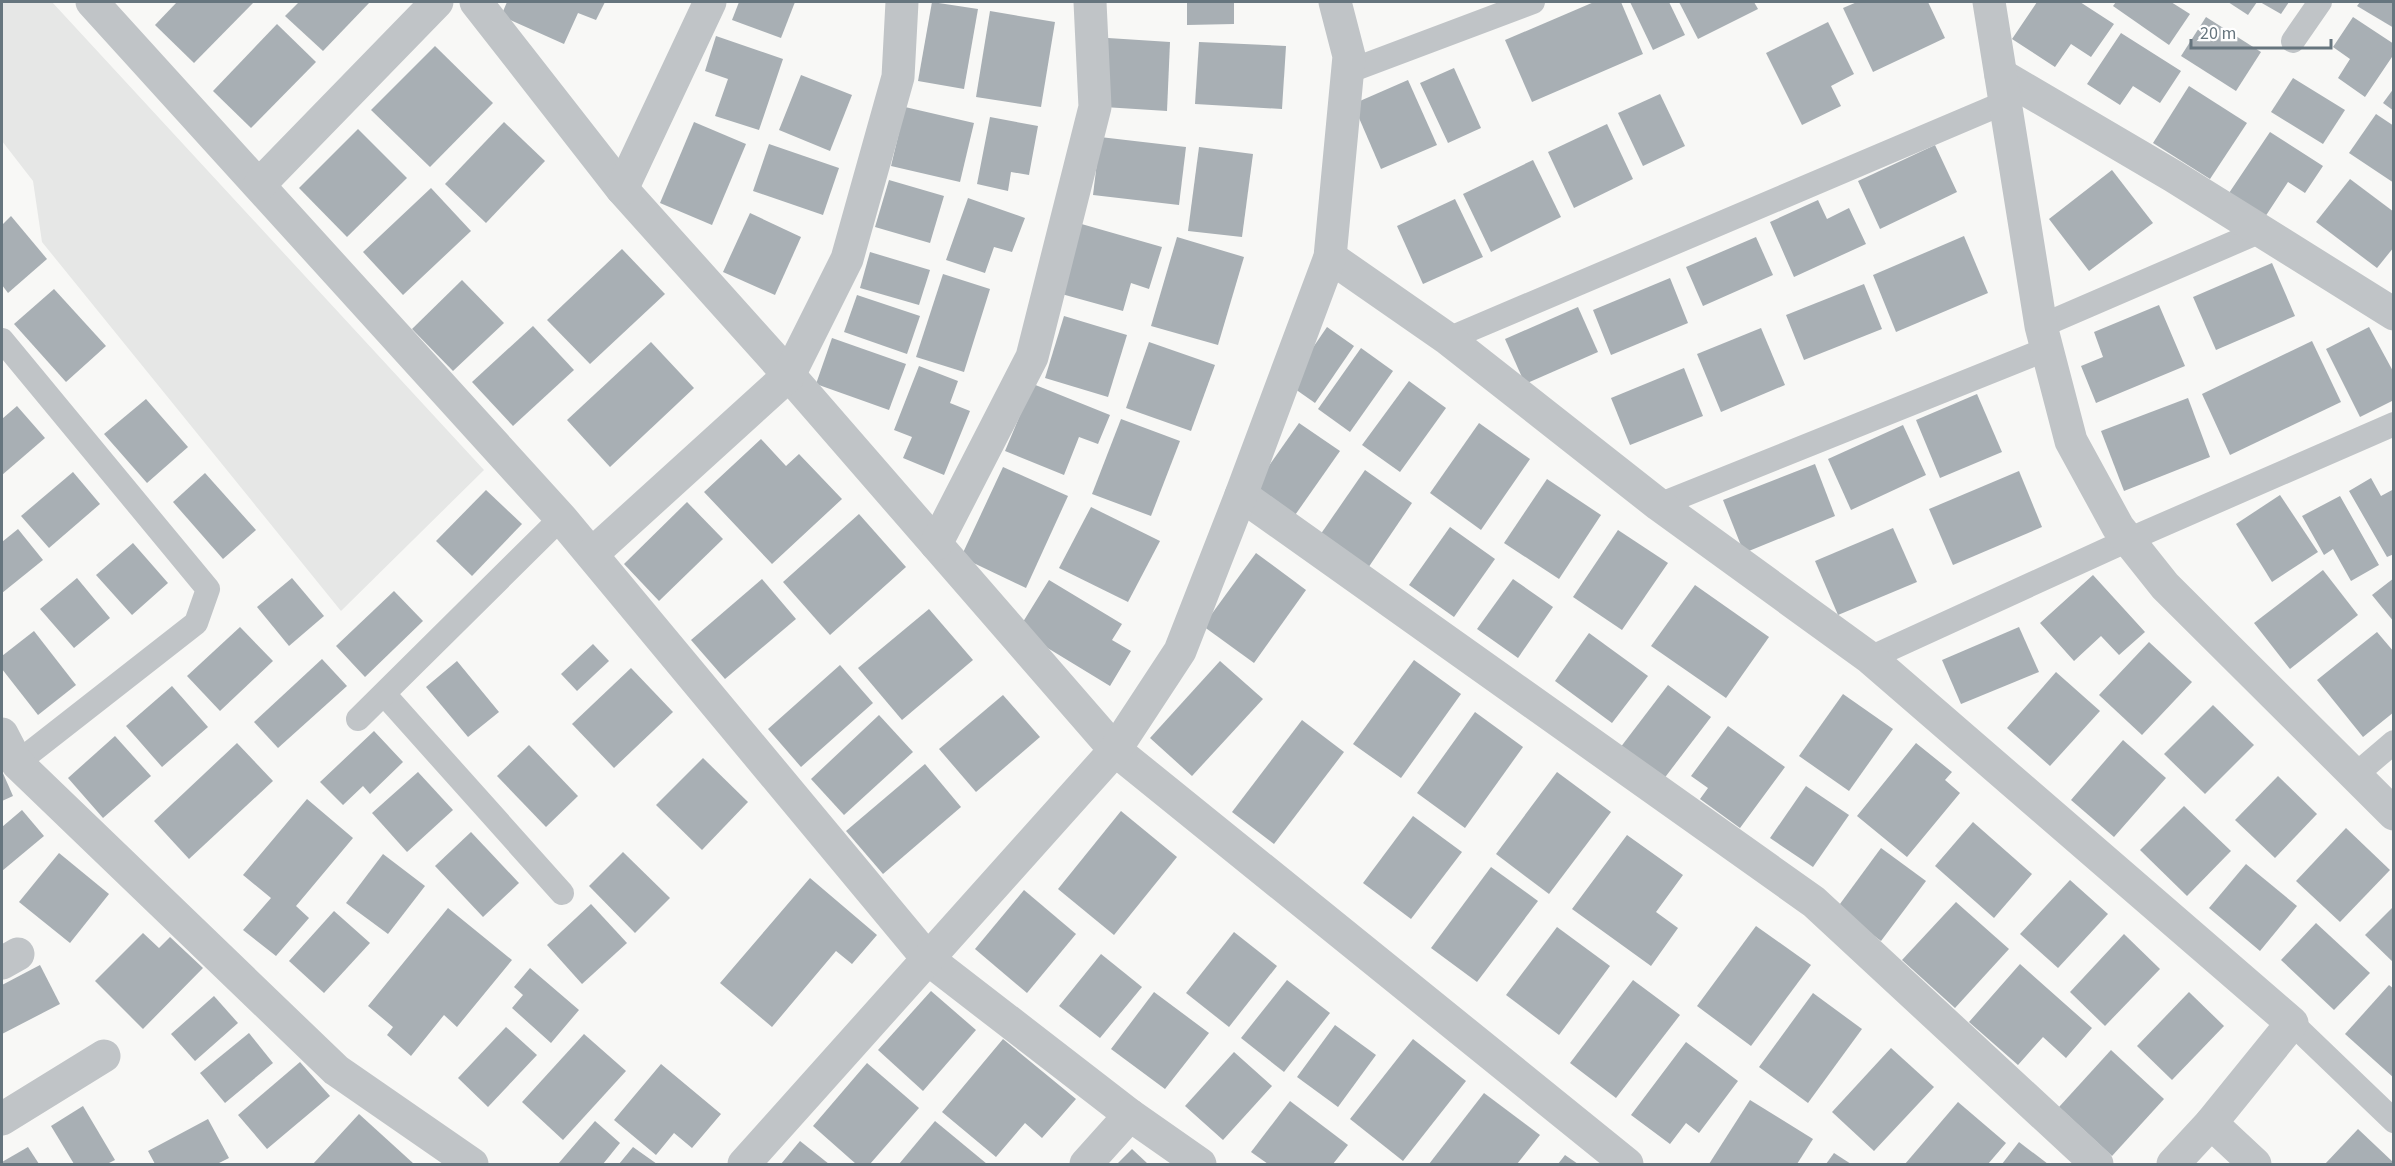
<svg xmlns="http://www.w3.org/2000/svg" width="2395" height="1166" viewBox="0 0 2395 1166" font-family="'Source Sans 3',sans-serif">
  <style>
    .built { fill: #e6e7e6 }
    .building { fill: #a8afb4 }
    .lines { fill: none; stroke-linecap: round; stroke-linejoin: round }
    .service { stroke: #c0c4c7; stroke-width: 24 }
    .minor { stroke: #c0c4c7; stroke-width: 33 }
    .tertiary { stroke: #c0c4c7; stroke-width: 33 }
  </style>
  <rect width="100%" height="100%" fill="#f8f8f6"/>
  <polygon class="built" points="2,2 52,2 484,470 341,611 42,242 33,181 2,141"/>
  <g class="building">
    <polygon points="177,2 254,2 194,63 155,25"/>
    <polygon points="299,2 370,2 323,51 285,16"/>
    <polygon points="507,2 605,2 596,20 578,13 564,44 501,16"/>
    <polygon points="739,2 795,2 781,38 732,20"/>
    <polygon points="932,2 978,9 964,89 918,81"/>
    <polygon points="1187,2 1234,2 1234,24 1187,25"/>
    <polygon points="1594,2 1621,2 1643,54 1532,102 1505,40"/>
    <polygon points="1630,2 1669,2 1685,35 1653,50"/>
    <polygon points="1679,2 1754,2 1758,9 1698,39"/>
    <polygon points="1857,2 1928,2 1945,38 1873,72 1843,8"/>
    <polygon points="2037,2 2080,2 2114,24 2091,57 2071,44 2055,67 2012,39"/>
    <polygon points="2116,2 2171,2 2190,14 2169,45 2113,6"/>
    <polygon points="2228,2 2257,2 2248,15"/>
    <polygon points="2260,2 2289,2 2281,14"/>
    <polygon points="2360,2 2394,2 2394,28 2357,6"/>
    <polygon points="990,11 1055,22 1041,107 976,97"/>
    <polygon points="2206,17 2261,52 2236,91 2181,56"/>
    <polygon points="2353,17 2394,44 2394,54 2365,97 2338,78 2350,59 2333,47"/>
    <polygon points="1828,22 1854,74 1831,86 1841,106 1802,125 1766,53"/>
    <polygon points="277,24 316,62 251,128 213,91"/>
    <polygon points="2121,33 2181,71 2160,103 2133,86 2120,105 2087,84"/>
    <polygon points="716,36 783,59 759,130 715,116 728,79 705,71"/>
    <polygon points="1108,38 1170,42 1167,111 1104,107"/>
    <polygon points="1199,42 1286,46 1282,109 1195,104"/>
    <polygon points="435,46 493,103 430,167 371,110"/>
    <polygon points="1454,68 1481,128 1448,143 1420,83"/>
    <polygon points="801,75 852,95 830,151 779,130"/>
    <polygon points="2293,78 2345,110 2323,144 2271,112"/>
    <polygon points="1408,80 1437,145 1381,169 1353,104"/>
    <polygon points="2189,86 2247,123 2210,179 2153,143"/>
    <polygon points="2394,88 2394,111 2383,103"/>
    <polygon points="1660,94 1685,146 1643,166 1618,113"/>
    <polygon points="905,107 974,123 960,182 891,166"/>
    <polygon points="2376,114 2394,126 2394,183 2349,153"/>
    <polygon points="990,117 1038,126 1029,175 1011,172 1008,191 977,184"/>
    <polygon points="504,122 545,161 486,223 445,184"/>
    <polygon points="694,122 746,144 712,225 660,203"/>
    <polygon points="1607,124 1633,179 1574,208 1548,152"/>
    <polygon points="358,129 407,178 347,237 299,188"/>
    <polygon points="2270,132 2323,166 2305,193 2288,182 2265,217 2229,193"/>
    <polygon points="1100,137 1186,147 1179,205 1093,195"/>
    <polygon points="769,144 839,168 823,215 753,191"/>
    <polygon points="1935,145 1957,192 1880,229 1858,181"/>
    <polygon points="1199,147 1253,154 1242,237 1188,231"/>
    <polygon points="1533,160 1561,217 1491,252 1463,194"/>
    <polygon points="2112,170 2153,223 2089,271 2049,219"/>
    <polygon points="2350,179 2394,212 2394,247 2377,268 2316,222"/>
    <polygon points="889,180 944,196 930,243 875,227"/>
    <polygon points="431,188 471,231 403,295 363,252"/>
    <polygon points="968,198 1025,218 1012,252 994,247 985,273 946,260"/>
    <polygon points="1455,199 1483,257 1423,284 1397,226"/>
    <polygon points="1818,200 1827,219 1849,208 1866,244 1794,277 1770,222"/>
    <polygon points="750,213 801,237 775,295 723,272"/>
    <polygon points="11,216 47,259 8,293 2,285 2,225"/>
    <polygon points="1078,223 1162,247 1149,289 1131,283 1123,311 1058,293"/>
    <polygon points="1964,236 1988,293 1896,332 1873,275"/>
    <polygon points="1177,237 1244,257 1218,345 1151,326"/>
    <polygon points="1756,237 1773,275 1703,306 1686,267"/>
    <polygon points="622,249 665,294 590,364 547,320"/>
    <polygon points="870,252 930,270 919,305 860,288"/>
    <polygon points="2272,263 2295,316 2216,350 2193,297"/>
    <polygon points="943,274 990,289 964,372 916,357"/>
    <polygon points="1670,278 1688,323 1611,355 1593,310"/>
    <polygon points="462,280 504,323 453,371 412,329"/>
    <polygon points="1864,284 1882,329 1804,360 1786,315"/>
    <polygon points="54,289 106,346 66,382 14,324"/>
    <polygon points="857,295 920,316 907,354 844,332"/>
    <polygon points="2159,305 2185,366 2096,403 2081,366 2103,357 2094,332"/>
    <polygon points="1578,307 1598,352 1525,384 1505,339"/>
    <polygon points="1064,316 1127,335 1108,397 1045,378"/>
    <polygon points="533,326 574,370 513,426 472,382"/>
    <polygon points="1327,327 1354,346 1315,403 1288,384"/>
    <polygon points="2369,327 2394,373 2394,400 2360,417 2326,349"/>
    <polygon points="1761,328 1785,385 1721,412 1697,354"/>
    <polygon points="832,338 906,364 889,410 816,384"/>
    <polygon points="2312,341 2341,402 2230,455 2202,394"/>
    <polygon points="651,342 694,388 610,467 567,420"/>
    <polygon points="1149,342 1215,365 1191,431 1126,408"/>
    <polygon points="1361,348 1393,371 1350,432 1318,409"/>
    <polygon points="919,366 958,381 950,403 970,411 944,475 903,458 912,437 894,430"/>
    <polygon points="1684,368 1703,416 1630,445 1611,398"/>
    <polygon points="1409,381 1446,408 1400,472 1362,445"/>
    <polygon points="1033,384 1110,415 1098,444 1079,437 1064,475 1005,451"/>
    <polygon points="1977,394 2002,452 1940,478 1916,420"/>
    <polygon points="2188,398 2210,457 2124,491 2101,431"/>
    <polygon points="146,399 188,447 147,483 104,434"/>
    <polygon points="17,406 45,438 2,475 2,419"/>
    <polygon points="1121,419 1180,441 1151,516 1092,494"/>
    <polygon points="1299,423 1340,451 1293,518 1252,490"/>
    <polygon points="1479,423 1530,459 1481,530 1430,493"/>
    <polygon points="1903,425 1926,475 1851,510 1828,459"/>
    <polygon points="761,439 786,466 799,454 842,499 772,564 704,492"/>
    <polygon points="1815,464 1835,516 1744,553 1723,500"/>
    <polygon points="1003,467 1068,496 1026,588 961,557"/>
    <polygon points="1365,470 1412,503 1366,571 1318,538"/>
    <polygon points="2019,471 2042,527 1953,565 1929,509"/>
    <polygon points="73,472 100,504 49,548 21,516"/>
    <polygon points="205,473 256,530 223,559 173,502"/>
    <polygon points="2371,478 2381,496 2394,489 2394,554 2387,557 2349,491"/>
    <polygon points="1547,479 1601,515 1559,579 1504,543"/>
    <polygon points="486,490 522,524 472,576 436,541"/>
    <polygon points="2280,495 2318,552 2272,582 2236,524"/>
    <polygon points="2340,496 2379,565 2351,581 2333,549 2324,555 2302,516"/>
    <polygon points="687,502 723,539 659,601 624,564"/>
    <polygon points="1091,507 1160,541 1128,602 1059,568"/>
    <polygon points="859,514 906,567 830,635 783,582"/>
    <polygon points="1450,527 1495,559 1454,617 1409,585"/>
    <polygon points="1893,528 1917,582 1838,615 1815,561"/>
    <polygon points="18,529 43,560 2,593 2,542"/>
    <polygon points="1618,530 1668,563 1622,630 1573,597"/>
    <polygon points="133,543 168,583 132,615 96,575"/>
    <polygon points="1256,553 1306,590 1254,663 1203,626"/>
    <polygon points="2323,570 2358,615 2290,669 2254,623"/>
    <polygon points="2093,575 2145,632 2119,655 2101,636 2074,661 2040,623"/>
    <polygon points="77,578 110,618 74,648 40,609"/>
    <polygon points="292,578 324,616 289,646 257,607"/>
    <polygon points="2394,578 2394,622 2372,595"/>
    <polygon points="762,579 796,619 725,679 691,640"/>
    <polygon points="1513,579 1553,607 1518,658 1477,629"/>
    <polygon points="1049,580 1122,624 1112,640 1131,651 1110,686 1018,630"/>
    <polygon points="1695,585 1769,637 1726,698 1651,646"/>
    <polygon points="394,591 423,621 365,677 336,646"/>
    <polygon points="929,609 973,660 902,720 858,668"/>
    <polygon points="240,627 273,661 220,711 187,676"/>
    <polygon points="2019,627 2039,672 1961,704 1942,660"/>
    <polygon points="34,631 76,685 38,715 2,669 2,656"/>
    <polygon points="2377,632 2394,652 2394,712 2363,737 2317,680"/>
    <polygon points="1589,633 1648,676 1612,723 1555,681"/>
    <polygon points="2149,642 2192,682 2142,735 2099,695"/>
    <polygon points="593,644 609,661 577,691 561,674"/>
    <polygon points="322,659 347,686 278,748 254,722"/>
    <polygon points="1414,660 1461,694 1401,778 1353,744"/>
    <polygon points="457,661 499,712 468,737 426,687"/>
    <polygon points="1220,661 1263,699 1192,776 1150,738"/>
    <polygon points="840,665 873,703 801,767 768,729"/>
    <polygon points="631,668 673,712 614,768 572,724"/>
    <polygon points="2056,672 2100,711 2050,766 2007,728"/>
    <polygon points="1668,685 1711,717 1663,780 1620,748"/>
    <polygon points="172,686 208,727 162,767 126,726"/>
    <polygon points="1843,694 1893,729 1849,791 1799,756"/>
    <polygon points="1003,695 1040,737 976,792 939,749"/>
    <polygon points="2213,705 2254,745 2205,794 2164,754"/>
    <polygon points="1475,712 1523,747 1465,828 1417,793"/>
    <polygon points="879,715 913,752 844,815 811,779"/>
    <polygon points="1302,720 1344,752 1274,844 1232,812"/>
    <polygon points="1728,726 1785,767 1740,828 1700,799 1708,788 1691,776"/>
    <polygon points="374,731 403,762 370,794 363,786 343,805 320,782"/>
    <polygon points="115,736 151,776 103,818 68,778"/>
    <polygon points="2123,740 2166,778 2114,837 2071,800"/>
    <polygon points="237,743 273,781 189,859 154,821"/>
    <polygon points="1916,743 1952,772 1945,780 1960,793 1907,857 1857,816"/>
    <polygon points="529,745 578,796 546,827 497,776"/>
    <polygon points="703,758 748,802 702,850 656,805"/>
    <polygon points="925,764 961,807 883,874 846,831"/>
    <polygon points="2,771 13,796 2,801"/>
    <polygon points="418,772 453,810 407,852 372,813"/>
    <polygon points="1557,772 1611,812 1549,894 1496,854"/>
    <polygon points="2278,776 2317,814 2275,858 2235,820"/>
    <polygon points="1806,786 1849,815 1813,867 1770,838"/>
    <polygon points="307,799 353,838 296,906 309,918 276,956 243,930 271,898 243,875"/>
    <polygon points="2184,806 2231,851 2187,896 2140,850"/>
    <polygon points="22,810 44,836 2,871 2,827"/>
    <polygon points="1121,811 1177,857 1114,935 1058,889"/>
    <polygon points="1413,816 1462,852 1411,919 1363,883"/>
    <polygon points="1973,822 2032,874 1994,918 1935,866"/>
    <polygon points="2346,828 2390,870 2340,922 2296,881"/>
    <polygon points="471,832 519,883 483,917 435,866"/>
    <polygon points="1627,835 1683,875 1656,912 1678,928 1651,966 1572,909"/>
    <polygon points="1881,848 1926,881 1881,941 1837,908"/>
    <polygon points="623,852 670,898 635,933 589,886"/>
    <polygon points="59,853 109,894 70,943 19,902"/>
    <polygon points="383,854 425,886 388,934 346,903"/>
    <polygon points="2246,864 2297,906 2260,951 2209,908"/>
    <polygon points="1491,867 1538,901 1477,982 1431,948"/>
    <polygon points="810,878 877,935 852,964 836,951 772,1027 720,983"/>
    <polygon points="2070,880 2108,914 2058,968 2020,934"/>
    <polygon points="1024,890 1076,934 1027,993 975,949"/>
    <polygon points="1956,902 2009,949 1955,1008 1902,960"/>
    <polygon points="591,904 627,943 582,984 547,945"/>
    <polygon points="2394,906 2394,963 2365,935"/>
    <polygon points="448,908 512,960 457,1027 444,1015 411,1056 387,1035 393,1027 368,1006"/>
    <polygon points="334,911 370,943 324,993 289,961"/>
    <polygon points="2316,923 2370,973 2334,1010 2281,960"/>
    <polygon points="1756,926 1811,965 1751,1046 1697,1006"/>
    <polygon points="1557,927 1610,966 1559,1035 1506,995"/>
    <polygon points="1234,932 1277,966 1229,1027 1186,993"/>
    <polygon points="143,933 159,948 170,937 203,968 143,1029 95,981"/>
    <polygon points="2124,934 2160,969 2105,1026 2070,992"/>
    <polygon points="1101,954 1142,987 1100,1038 1059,1006"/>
    <polygon points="2020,964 2092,1028 2066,1058 2043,1037 2018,1065 1969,1022"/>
    <polygon points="40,965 60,1004 2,1034 2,985"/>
    <polygon points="530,968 579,1010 551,1043 512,1008 523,995 514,987"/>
    <polygon points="1287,980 1330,1013 1284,1072 1241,1038"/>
    <polygon points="1633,980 1680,1015 1616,1098 1570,1063"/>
    <polygon points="2389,985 2394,989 2394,1078 2345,1034"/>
    <polygon points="931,991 976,1030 923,1091 878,1050"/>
    <polygon points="1154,992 1209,1033 1165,1089 1111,1049"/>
    <polygon points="2189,992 2224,1026 2172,1080 2137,1046"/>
    <polygon points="1813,993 1862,1029 1808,1103 1759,1067"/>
    <polygon points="214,996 238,1023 195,1061 171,1034"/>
    <polygon points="1335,1025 1376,1055 1338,1107 1297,1077"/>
    <polygon points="506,1027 537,1055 488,1107 458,1078"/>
    <polygon points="249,1033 273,1063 225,1103 200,1073"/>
    <polygon points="584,1034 626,1071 563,1140 522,1102"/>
    <polygon points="1003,1039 1076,1099 1042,1138 1025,1123 996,1157 942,1112"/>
    <polygon points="1413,1039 1466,1081 1403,1161 1350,1119"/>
    <polygon points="1686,1042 1738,1081 1699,1133 1686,1123 1670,1144 1631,1115"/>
    <polygon points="1891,1048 1934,1087 1874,1151 1832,1112"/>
    <polygon points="2111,1050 2164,1099 2112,1156 2059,1107"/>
    <polygon points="1234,1052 1272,1086 1223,1140 1185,1106"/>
    <polygon points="300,1062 330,1096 267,1149 238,1115"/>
    <polygon points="867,1063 919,1108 870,1164 856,1164 813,1126"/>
    <polygon points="661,1064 721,1114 692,1148 674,1133 656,1155 614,1120"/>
    <polygon points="1484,1093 1540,1135 1517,1164 1429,1164"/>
    <polygon points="1750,1100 1813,1139 1797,1164 1709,1164"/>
    <polygon points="1290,1101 1348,1145 1333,1164 1268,1164 1251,1152"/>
    <polygon points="1958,1102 2006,1143 1988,1164 1905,1164"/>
    <polygon points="83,1106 115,1160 107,1164 74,1164 51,1126"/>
    <polygon points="359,1114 414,1164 313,1164"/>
    <polygon points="208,1119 229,1158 217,1164 155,1164 148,1151"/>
    <polygon points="595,1121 620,1143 603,1164 558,1164"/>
    <polygon points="935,1121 987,1164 899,1164"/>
    <polygon points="2358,1129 2394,1163 2394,1164 2325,1164"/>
    <polygon points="800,1141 829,1164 781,1164"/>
    <polygon points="2019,1142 2048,1164 2002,1164"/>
    <polygon points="28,1147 39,1164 2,1164 2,1162"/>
    <polygon points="633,1147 657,1164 619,1164"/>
    <polygon points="1132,1149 1148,1164 1117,1164"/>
    <polygon points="1834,1153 1851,1164 1826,1164"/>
    <polygon points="1565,1155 1578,1164 1558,1164"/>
  </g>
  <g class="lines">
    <g class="service">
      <polyline points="2293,41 2320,2"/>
      <polyline points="1347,72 1533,2"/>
      <polyline points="2041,326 2261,231"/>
      <polyline points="1448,339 2006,102"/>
      <polyline points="2,340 208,589 196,623 17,763"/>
      <polyline points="1659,505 2047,349"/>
      <polyline points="1870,658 2128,540 2394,424"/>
      <polyline points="384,694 562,893"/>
      <polyline points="358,719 561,518"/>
      <polyline points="2354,776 2394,742"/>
      <polyline points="2292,1023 2394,1121"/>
    </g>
    <g class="minor">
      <polyline points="92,2 561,518 928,959 1130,1115"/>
      <polyline points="476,2 622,189 789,375 1115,750 1627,1164"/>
      <polyline points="2001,75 2173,176 2394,314"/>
      <polyline points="259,185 437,2"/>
      <polyline points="622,189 710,2"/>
      <polyline points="1330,257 1448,339 1659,505 1870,658 2292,1023 2211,1123 2173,1164"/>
      <polyline points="1241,495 1814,902 2097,1164"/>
      <polyline points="936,544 1032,357 1095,107 1090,2"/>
      <polyline points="592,554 789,375 847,259 898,77 902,2"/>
      <polyline points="2,734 17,763 336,1070 472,1164"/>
      <polyline points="2,963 18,954"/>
      <polyline points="2,1119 104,1056"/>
      <polyline points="2211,1123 2255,1164"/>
      <polyline points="744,1164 1115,750 1180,651 1241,495 1330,257 1349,56 1335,2"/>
      <polyline points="1086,1164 1130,1115 1200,1164"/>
    </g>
    <polyline class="tertiary" points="1989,2 2041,326 2071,441 2118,527 2165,586 2394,814"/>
  </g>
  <rect width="2395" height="1166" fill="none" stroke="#66757e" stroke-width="6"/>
  <path d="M2191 39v9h140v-9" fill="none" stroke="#66757e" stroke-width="3"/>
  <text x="2200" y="39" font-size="18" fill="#66757e" stroke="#ffffff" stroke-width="4.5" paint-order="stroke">20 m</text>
</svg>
